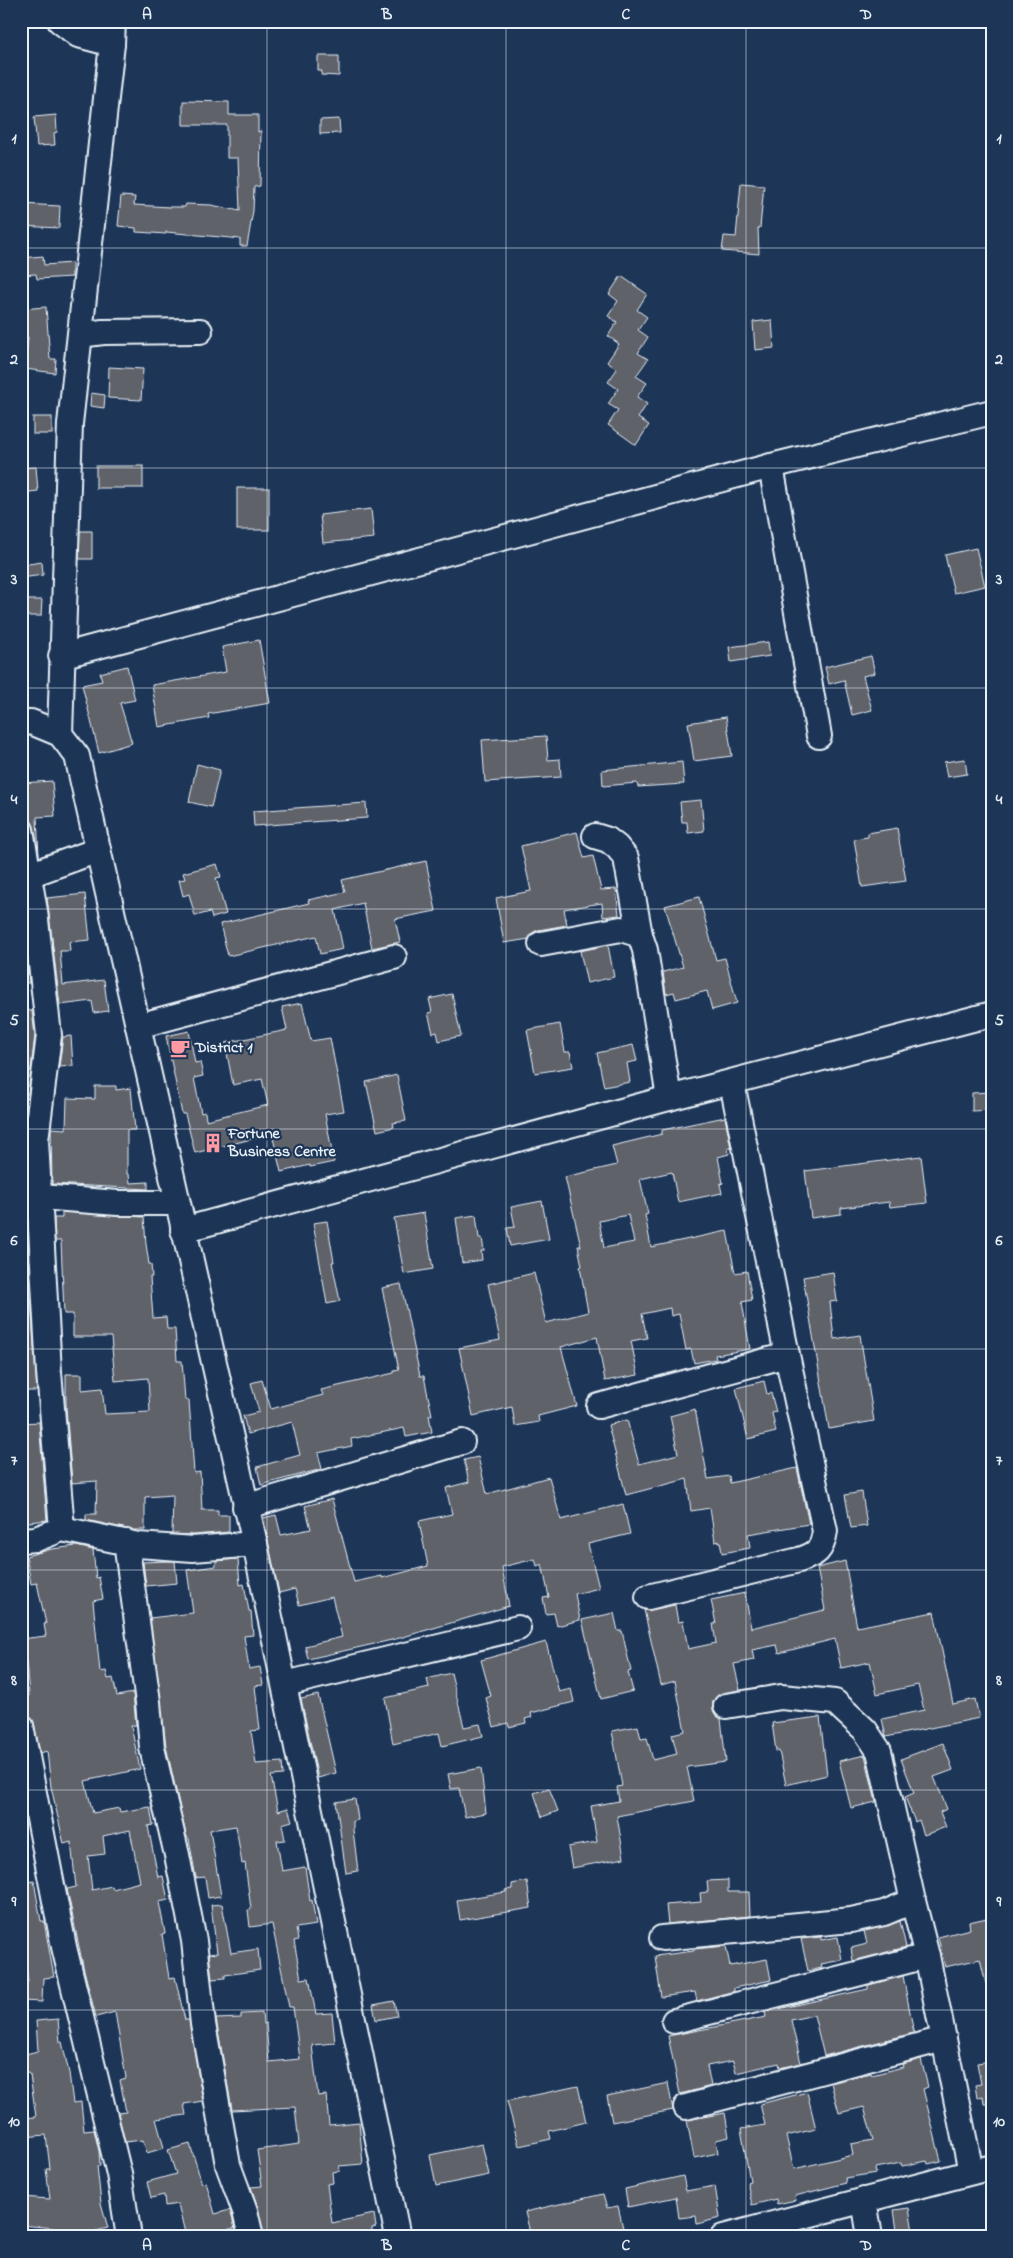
<svg xmlns="http://www.w3.org/2000/svg" width="1013" height="2258" viewBox="0 0 1013 2258" font-family="'Indie Flower',sans-serif">
  <style>
    .building { fill: #61626b; stroke: #e8f1f8; fill-rule: evenodd }
    .lines { fill: none; stroke-linecap: round; stroke-linejoin: round }
    .minor-casing { stroke: #e8f1f8; stroke-width: 28 }
    .minor { stroke: #1d3557; stroke-width: 24 }
    .grid { fill: none; stroke: #e8f1f8; stroke-width: 1; stroke-opacity: 0.55 }
    .labels { text-anchor: middle; dominant-baseline: central; stroke-width: 4.5; stroke-linejoin: round; paint-order: stroke }
    .poi-label { font-size: 16px; font-weight: bold; fill: #e8f1f8; stroke: #1d3557; text-anchor: start }
    .neatline { fill: none; stroke: #e8f1f8; stroke-width: 2 }
    .grid-label { font-size: 16px; text-anchor: middle; font-weight: bold; fill: #e8f1f8 }
  </style>
  <rect width="100%" height="100%" fill="#1d3557"/>
  <filter id="ink" filterUnits="userSpaceOnUse"><feTurbulence type="fractalNoise" baseFrequency=".02" numOctaves="2"/><feDisplacementMap in="SourceGraphic" scale="10" xChannelSelector="R" yChannelSelector="G"/><feConvolveMatrix kernelMatrix="1 2 1 2 8 2 1 2 1" color-interpolation-filters="sRGB"/></filter>
  <g filter="url(#ink)">
    <g class="building">
      <polygon points="318,56 339,56 339,76 321,75 322,71 318,71"/>
      <polygon points="183,101 229,102 229,115 258,115 258,132 261,131 260,186 254,187 253,211 247,246 240,246 240,239 231,238 166,232 166,234 152,233 136,232 136,228 118,226 121,196 135,197 134,205 170,207 185,207 186,204 211,205 240,211 238,158 227,158 227,125 183,125"/>
      <polygon points="56,115 57,132 54,133 55,145 37,146 34,117"/>
      <polygon points="339,119 340,133 320,134 320,120"/>
      <polygon points="741,183 764,185 760,228 758,228 759,254 722,251 724,236 736,237"/>
      <polygon points="21,204 60,206 59,228 21,226"/>
      <polygon points="43,256 44,265 72,263 72,277 37,279 36,274 21,275 21,258"/>
      <polygon points="621,276 647,294 637,310 647,317 638,330 648,337 638,353 648,359 636,376 647,383 637,397 647,404 638,418 649,425 636,445 608,425 618,410 608,404 618,389 608,382 617,369 607,362 619,344 608,336 617,322 608,316 618,301 609,294"/>
      <polygon points="46,307 50,359 56,359 55,373 25,369 28,337 21,338 21,309"/>
      <polygon points="772,320 774,348 755,350 753,322"/>
      <polygon points="109,367 143,369 141,400 108,398"/>
      <polygon points="91,393 105,395 104,408 90,406"/>
      <rect x="33" y="417" width="19" height="17"/>
      <rect x="96" y="466" width="47" height="22"/>
      <polygon points="36,467 38,491 21,493 21,468"/>
      <rect x="237" y="488" width="32" height="42"/>
      <polygon points="371,509 374,538 323,543 320,515"/>
      <polygon points="80,531 92,531 92,559 79,559"/>
      <polygon points="976,548 985,586 954,593 945,555"/>
      <polygon points="42,562 43,575 21,578 21,565"/>
      <polygon points="27,600 42,600 41,616 26,616"/>
      <polygon points="259,640 270,703 208,714 209,718 159,727 152,685 226,672 222,647"/>
      <polygon points="768,642 770,656 731,662 729,647"/>
      <polygon points="871,656 875,673 863,676 872,710 852,715 844,680 829,684 825,667"/>
      <polygon points="127,666 135,700 120,703 132,743 99,753 82,685 102,681 100,673"/>
      <polygon points="726,717 732,756 694,761 688,723"/>
      <polygon points="546,736 548,760 560,759 561,777 485,782 482,740"/>
      <polygon points="965,759 967,774 947,777 944,762"/>
      <polygon points="682,762 684,784 638,787 637,783 603,786 602,770"/>
      <polygon points="197,764 220,770 211,807 189,802"/>
      <polygon points="52,781 55,816 37,817 39,856 34,827 31,821 21,817 21,783"/>
      <polygon points="701,800 704,831 688,833 687,822 682,822 680,802"/>
      <polygon points="366,803 367,818 254,826 253,811"/>
      <polygon points="897,828 906,881 862,887 854,839 868,837 868,833"/>
      <polygon points="577,832 584,858 593,856 601,890 616,889 619,915 603,917 602,903 564,909 567,925 538,930 532,933 529,939 504,943 496,898 531,891 521,846"/>
      <polygon points="426,861 436,911 395,919 400,942 372,948 363,903 335,910 343,949 320,954 316,936 228,956 220,924 309,903 308,900 345,892 342,880"/>
      <polygon points="217,864 221,877 216,878 226,914 212,918 210,912 195,916 189,894 183,896 179,880 185,879 183,873"/>
      <polygon points="85,894 90,940 69,942 70,951 60,951 63,985 104,980 108,1011 94,1013 92,1001 60,1005 47,898"/>
      <polygon points="699,897 716,960 725,958 737,1003 712,1010 707,991 676,999 674,992 666,994 663,972 683,967 665,906"/>
      <polygon points="25,945 29,983 21,983 21,946"/>
      <polygon points="608,945 614,977 587,983 580,951"/>
      <polygon points="452,994 461,1036 439,1041 437,1032 433,1033 428,1013 432,1012 429,999"/>
      <polygon points="302,1003 311,1041 330,1038 344,1111 325,1114 334,1162 310,1167 310,1165 281,1172 272,1134 195,1153 185,1114 182,1114 166,1036 189,1031 195,1063 200,1062 203,1076 194,1078 201,1113 205,1112 206,1120 268,1105 262,1079 233,1085 225,1043 287,1030 282,1007"/>
      <polygon points="21,1010 32,1011 35,1035 28,1094 21,1094"/>
      <polygon points="560,1024 565,1052 570,1052 573,1067 535,1073 527,1030"/>
      <polygon points="71,1036 73,1066 59,1067 63,1037"/>
      <polygon points="633,1045 637,1061 627,1063 630,1082 604,1087 597,1053"/>
      <polygon points="397,1075 406,1121 393,1123 394,1127 377,1131 366,1082"/>
      <polygon points="95,1086 116,1086 116,1090 131,1088 135,1130 127,1130 127,1174 129,1174 130,1183 148,1182 148,1189 52,1184 51,1128 66,1129 67,1098 95,1099"/>
      <polygon points="992,1092 992,1110 972,1111 972,1093"/>
      <path d="M 725,1117 L 731,1148 L 728,1148 L 729,1154 L 718,1157 L 723,1183 L 720,1184 L 722,1193 L 678,1202 L 672,1172 L 640,1179 L 648,1214 L 645,1215 L 651,1247 L 727,1231 L 735,1273 L 747,1271 L 752,1300 L 742,1302 L 750,1349 L 715,1355 L 716,1359 L 694,1363 L 691,1349 L 686,1350 L 679,1314 L 671,1316 L 670,1308 L 642,1314 L 647,1338 L 631,1341 L 638,1375 L 605,1381 L 597,1337 L 561,1347 L 577,1406 L 538,1416 L 539,1422 L 515,1426 L 512,1407 L 473,1416 L 459,1348 L 500,1340 L 488,1284 L 534,1273 L 546,1323 L 588,1312 L 580,1267 L 582,1266 L 578,1246 L 581,1246 L 565,1177 L 617,1165 L 612,1146 L 662,1134 L 662,1130 ZM 628,1215 L 634,1242 L 604,1248 L 599,1221 Z"/>
      <polygon points="921,1156 927,1203 890,1207 889,1202 841,1208 841,1214 811,1218 805,1171"/>
      <polygon points="542,1201 549,1239 510,1246 507,1228 515,1227 511,1207"/>
      <polygon points="62,1212 144,1217 146,1244 149,1264 151,1264 152,1277 150,1277 153,1318 166,1317 167,1329 175,1329 177,1361 182,1361 185,1400 189,1400 194,1473 200,1472 202,1510 218,1510 218,1515 229,1515 229,1532 193,1535 172,1534 173,1495 145,1497 145,1530 132,1530 86,1520 86,1514 96,1514 97,1481 72,1483 66,1407 66,1374 82,1374 82,1390 102,1388 105,1414 150,1412 148,1378 115,1381 111,1337 73,1337 73,1314 64,1314 61,1241 55,1241 54,1218 62,1218"/>
      <polygon points="424,1213 433,1269 404,1274 394,1218"/>
      <polygon points="476,1215 479,1238 482,1238 484,1251 481,1251 482,1260 462,1263 456,1218"/>
      <polygon points="21,1220 27,1220 28,1242 21,1243"/>
      <polygon points="327,1221 334,1262 332,1262 340,1301 327,1304 313,1223"/>
      <polygon points="833,1272 837,1301 830,1302 834,1339 860,1335 874,1421 829,1429 803,1277"/>
      <polygon points="401,1284 420,1376 424,1376 427,1391 432,1415 429,1415 432,1432 406,1437 404,1428 351,1439 352,1446 318,1453 322,1469 261,1485 257,1467 300,1455 292,1422 248,1434 243,1416 259,1412 251,1383 262,1380 271,1409 323,1395 321,1390 394,1373 394,1371 399,1370 382,1288"/>
      <polygon points="31,1301 37,1391 21,1391 21,1302"/>
      <polygon points="764,1381 767,1394 771,1393 776,1412 772,1413 776,1432 748,1439 736,1388"/>
      <polygon points="695,1409 708,1479 729,1476 730,1483 797,1468 809,1524 748,1534 750,1548 722,1553 720,1541 715,1542 710,1508 691,1511 687,1479 626,1495 608,1425 627,1420 639,1464 678,1454 670,1416"/>
      <polygon points="39,1422 47,1520 21,1523 21,1494 25,1494 21,1423"/>
      <polygon points="478,1457 487,1494 549,1477 561,1520 623,1504 630,1534 588,1544 599,1588 575,1594 580,1620 557,1626 554,1613 546,1614 543,1598 549,1597 542,1564 537,1566 535,1559 502,1567 509,1606 396,1639 308,1659 305,1646 342,1637 332,1597 299,1605 295,1589 279,1593 263,1518 276,1515 281,1535 311,1529 305,1506 332,1499 354,1582 382,1576 382,1578 428,1566 419,1521 452,1514 446,1488 469,1482 464,1460"/>
      <polygon points="862,1492 867,1526 851,1528 845,1495"/>
      <path d="M 76,1546 L 93,1550 L 96,1578 L 99,1577 L 103,1599 L 93,1601 L 100,1672 L 106,1671 L 108,1679 L 113,1678 L 117,1696 L 133,1693 L 136,1725 L 131,1726 L 140,1769 L 85,1781 L 93,1813 L 119,1808 L 120,1812 L 150,1807 L 153,1825 L 148,1826 L 158,1877 L 163,1876 L 168,1900 L 159,1902 L 165,1933 L 162,1934 L 169,1978 L 175,1977 L 185,2020 L 189,2020 L 203,2101 L 184,2104 L 186,2115 L 156,2119 L 164,2148 L 147,2153 L 143,2140 L 125,2142 L 118,2113 L 126,2112 L 120,2080 L 126,2078 L 115,2012 L 96,2017 L 83,1966 L 67,1889 L 76,1887 L 71,1842 L 64,1844 L 51,1787 L 47,1751 L 40,1753 L 34,1723 L 28,1715 L 25,1697 L 29,1696 L 26,1661 L 21,1661 L 21,1639 L 46,1636 L 44,1624 L 46,1624 L 37,1583 L 31,1584 L 26,1556 L 52,1549 ZM 130,1830 L 140,1882 L 113,1889 L 112,1886 L 92,1890 L 88,1856 L 105,1854 L 103,1836 Z"/>
      <polygon points="238,1559 240,1585 244,1584 249,1611 251,1611 253,1635 244,1636 249,1669 260,1667 263,1685 255,1686 260,1730 251,1731 256,1764 282,1762 283,1775 271,1776 278,1811 288,1808 292,1821 282,1824 285,1840 277,1841 282,1871 305,1867 310,1901 312,1900 316,1925 296,1928 298,1940 294,1941 301,1979 309,1978 316,2014 332,2013 335,2043 312,2045 318,2096 326,2095 329,2125 359,2122 363,2164 339,2166 340,2171 332,2172 333,2183 327,2184 332,2223 374,2214 376,2227 372,2228 372,2237 264,2237 258,2208 251,2187 262,2186 257,2150 299,2144 295,2107 232,2110 216,2019 241,2018 241,2014 262,2013 263,2024 266,2023 269,2062 300,2059 293,2007 289,2007 272,1924 250,1927 248,1910 251,1909 245,1863 242,1864 236,1826 210,1830 221,1896 208,1898 205,1877 196,1878 189,1839 186,1835 166,1746 150,1618 193,1613 187,1570 216,1566 216,1561"/>
      <polygon points="168,1561 175,1561 177,1583 146,1586 143,1562"/>
      <polygon points="845,1561 857,1627 934,1612 953,1704 975,1699 979,1718 886,1737 882,1719 924,1710 918,1685 877,1694 870,1662 841,1668 835,1639 779,1653 777,1645 752,1650 754,1660 734,1664 740,1690 723,1693 717,1696 713,1702 713,1709 716,1715 721,1719 726,1762 687,1767 694,1801 617,1816 624,1858 572,1868 568,1847 597,1842 591,1806 619,1801 617,1787 622,1786 612,1731 638,1726 641,1739 647,1738 653,1760 677,1754 672,1734 685,1731 675,1681 661,1685 644,1610 651,1610 675,1605 678,1622 683,1621 688,1649 716,1643 713,1624 716,1624 711,1600 745,1593 751,1628 825,1610 817,1568"/>
      <polygon points="614,1613 618,1631 622,1631 631,1671 628,1672 633,1691 601,1699 582,1620"/>
      <polygon points="546,1642 559,1692 571,1689 574,1702 531,1713 532,1717 525,1719 526,1723 509,1727 508,1723 494,1727 486,1698 491,1696 481,1660"/>
      <polygon points="451,1673 464,1727 480,1724 483,1736 442,1746 439,1733 393,1744 385,1698 429,1688 427,1679"/>
      <polygon points="318,1695 336,1773 318,1778 301,1699"/>
      <polygon points="820,1717 827,1775 786,1785 779,1751 776,1751 772,1723"/>
      <polygon points="943,1743 953,1770 934,1777 947,1809 940,1812 946,1827 924,1835 919,1820 915,1822 905,1797 914,1793 901,1759"/>
      <polygon points="865,1755 876,1802 851,1808 839,1761"/>
      <polygon points="481,1768 486,1813 465,1817 459,1788 451,1789 448,1774"/>
      <polygon points="549,1788 558,1811 542,1817 534,1793"/>
      <polygon points="355,1799 358,1820 353,1821 353,1830 358,1871 346,1873 336,1802"/>
      <polygon points="728,1880 728,1892 749,1892 750,1916 668,1924 666,1905 701,1902 700,1893 708,1892 707,1881"/>
      <polygon points="34,1881 41,1921 44,1921 54,1977 43,1978 42,2002 21,2001 21,1982 28,1982 21,1923 21,1883"/>
      <polygon points="527,1881 531,1908 460,1920 457,1900 506,1892 505,1890 512,1889 512,1884"/>
      <polygon points="222,1904 231,1953 258,1949 260,1970 225,1975 225,1978 212,1979 209,1954 217,1953 211,1905"/>
      <polygon points="987,1918 992,1939 992,1984 986,1984 980,1959 945,1967 938,1937 970,1929 969,1922"/>
      <polygon points="900,1921 906,1947 853,1961 851,1948 867,1944 864,1931"/>
      <polygon points="821,1937 821,1940 838,1937 842,1960 821,1964 822,1968 808,1971 801,1939"/>
      <polygon points="726,1946 730,1966 767,1959 771,1980 734,1988 734,1991 697,2001 695,1992 661,1997 655,1956 694,1951 694,1949"/>
      <polygon points="903,1976 914,2033 824,2056 814,2015 791,2020 801,2063 780,2068 779,2063 736,2073 733,2061 707,2066 711,2086 680,2094 668,2036 766,2017 765,2012 868,1989 868,1985"/>
      <polygon points="394,2001 397,2016 376,2020 373,2005"/>
      <polygon points="58,2019 60,2042 62,2042 69,2073 73,2103 81,2102 84,2131 94,2130 99,2151 100,2166 97,2166 101,2203 108,2228 76,2236 75,2234 54,2234 54,2228 21,2225 22,2197 50,2199 46,2169 50,2169 46,2135 24,2137 22,2118 36,2117 30,2075 28,2073 21,2074 21,2055 38,2051 36,2021"/>
      <polygon points="921,2059 928,2087 923,2089 941,2161 928,2164 927,2161 902,2166 901,2163 875,2168 876,2173 845,2178 846,2183 795,2196 796,2200 777,2204 776,2199 752,2205 747,2182 750,2181 741,2129 765,2125 760,2104 807,2092 816,2129 786,2136 794,2169 853,2155 851,2144 873,2140 864,2107 839,2113 831,2083 871,2073 872,2075 903,2067 902,2064"/>
      <polygon points="992,2061 992,2104 984,2104 983,2096 977,2098 975,2085 981,2084 977,2063"/>
      <polygon points="668,2083 673,2110 612,2122 607,2096"/>
      <polygon points="578,2086 586,2122 549,2131 551,2139 519,2146 507,2101"/>
      <polygon points="725,2113 729,2137 716,2140 718,2153 694,2158 687,2120"/>
      <polygon points="190,2144 202,2184 206,2182 215,2214 230,2210 235,2228 224,2230 225,2237 186,2237 178,2204 165,2206 164,2195 151,2198 147,2182 176,2174 168,2150"/>
      <polygon points="482,2144 489,2175 436,2186 430,2155"/>
      <polygon points="683,2176 686,2191 715,2186 720,2218 697,2224 696,2216 679,2218 676,2197 628,2207 625,2189"/>
      <polygon points="603,2194 607,2208 618,2206 625,2237 531,2237 525,2212"/>
      <polygon points="909,2208 914,2237 898,2237 894,2210"/>
    </g>
    <g class="lines">
      <defs>
        <g id="minor">
          <polyline points="60,21 78,35 112,44"/>
          <polyline points="80,335 103,332 200,331"/>
          <polyline points="771,466 819,736"/>
          <polyline points="61,656 771,466 992,412"/>
          <polyline points="21,723 31,722 60,734 77,756 255,1544 398,2237"/>
          <polyline points="60,734 70,424 112,44 113,21"/>
          <polyline points="21,830 35,911 49,1035 36,1140 49,1372 62,1529"/>
          <polyline points="595,836 608,840 617,847 626,858 640,935"/>
          <polyline points="29,875 98,850"/>
          <polyline points="541,944 621,929 640,935 645,950 669,1098"/>
          <polyline points="138,1026 394,957"/>
          <polyline points="21,1198 40,1197 118,1203 177,1203"/>
          <polyline points="183,1230 669,1098 992,1014"/>
          <polyline points="599,1406 787,1355"/>
          <polyline points="245,1507 462,1442"/>
          <polyline points="21,1540 36,1539 62,1529 138,1545 193,1549 255,1544"/>
          <polyline points="126,1542 148,1702 152,1748 177,1855 194,1941 203,2024 228,2165 245,2211 251,2237"/>
          <path d="M 648,1597 L 799,1560 C 817,1554 822,1551 825,1531 L 787,1355 L 732,1083"/>
          <polyline points="285,1684 518,1628"/>
          <polyline points="726,1706 781,1697 835,1702 865,1730 879,1751 913,1901 927,1956 971,2172"/>
          <polyline points="21,1726 64,1947 119,2174 129,2237"/>
          <polyline points="662,1938 851,1920 884,1913 913,1901"/>
          <polyline points="674,2021 927,1956"/>
          <polyline points="686,2107 944,2039"/>
          <polyline points="864,2200 870,2237"/>
          <polyline points="723,2237 992,2167"/>
        </g>
      </defs>
      <use href="#minor" class="minor-casing"/>
      <use href="#minor" class="minor"/>
    </g>
  </g>
  <path class="grid" d="M 267,21 L 267,2237M 506,21 L 506,2237M 746,21 L 746,2237M 21,248 L 992,248M 21,468 L 992,468M 21,688 L 992,688M 21,909 L 992,909M 21,1129 L 992,1129M 21,1349 L 992,1349M 21,1570 L 992,1570M 21,1790 L 992,1790M 21,2010 L 992,2010"/>
  <defs>
    <symbol id="cafe-bare" viewBox="-9 -9 18 18"><path d="M-5.5-4.5H6V0H3Q3 3.5 0 3.5H-2.5Q-5.5 3.5-5.5 0ZM3-3.2v2h1.7v-2ZM-6 4.5H4V6H-6Z" fill="#ff9aa2" stroke="#1d3557" stroke-width="2.5" paint-order="stroke"/></symbol>
    <symbol id="building-bare" viewBox="-9 -9 18 18"><path d="M-4-6H4V6H1V3H-1V6H-4ZM-2.5-4.3h1.7v1.8h-1.7ZM.8-4.3h1.7v1.8H.8ZM-2.5-1h1.7V.8h-1.7ZM.8-1h1.7V.8H.8Z" fill="#ff9aa2" stroke="#1d3557" stroke-width="2.5" paint-order="stroke"/></symbol>
  </defs>
  <g fill-rule="evenodd">
    <use href="#cafe-bare" x="166" y="1034" width="28" height="28"/>
    <use href="#building-bare" x="199" y="1129" width="28" height="28"/>
  </g>
  <g class="labels">
    <g class="poi-label">
      <text x="195" y="1048">District 1</text>
      <text x="228" y="1134">Fortune<tspan x="228" dy="18">Business Centre</tspan></text>
    </g>
  </g>
  <rect width="1013" height="2258" fill="none" stroke="#1d3557" stroke-width="55"/>
  <rect x="28" y="28" width="958" height="2202" class="neatline"/>
  <g class="grid-label">
    <text x="147" y="19">A</text>
    <text x="387" y="19">B</text>
    <text x="626" y="19">C</text>
    <text x="866" y="19">D</text>
    <text x="14" y="143">1</text>
    <text x="999" y="143">1</text>
    <text x="14" y="364">2</text>
    <text x="999" y="364">2</text>
    <text x="14" y="584">3</text>
    <text x="999" y="584">3</text>
    <text x="14" y="804">4</text>
    <text x="999" y="804">4</text>
    <text x="14" y="1025">5</text>
    <text x="999" y="1025">5</text>
    <text x="14" y="1245">6</text>
    <text x="999" y="1245">6</text>
    <text x="14" y="1465">7</text>
    <text x="999" y="1465">7</text>
    <text x="14" y="1685">8</text>
    <text x="999" y="1685">8</text>
    <text x="14" y="1906">9</text>
    <text x="999" y="1906">9</text>
    <text x="14" y="2126">10</text>
    <text x="999" y="2126">10</text>
    <text x="147" y="2250">A</text>
    <text x="387" y="2250">B</text>
    <text x="626" y="2250">C</text>
    <text x="866" y="2250">D</text>
  </g>
</svg>
